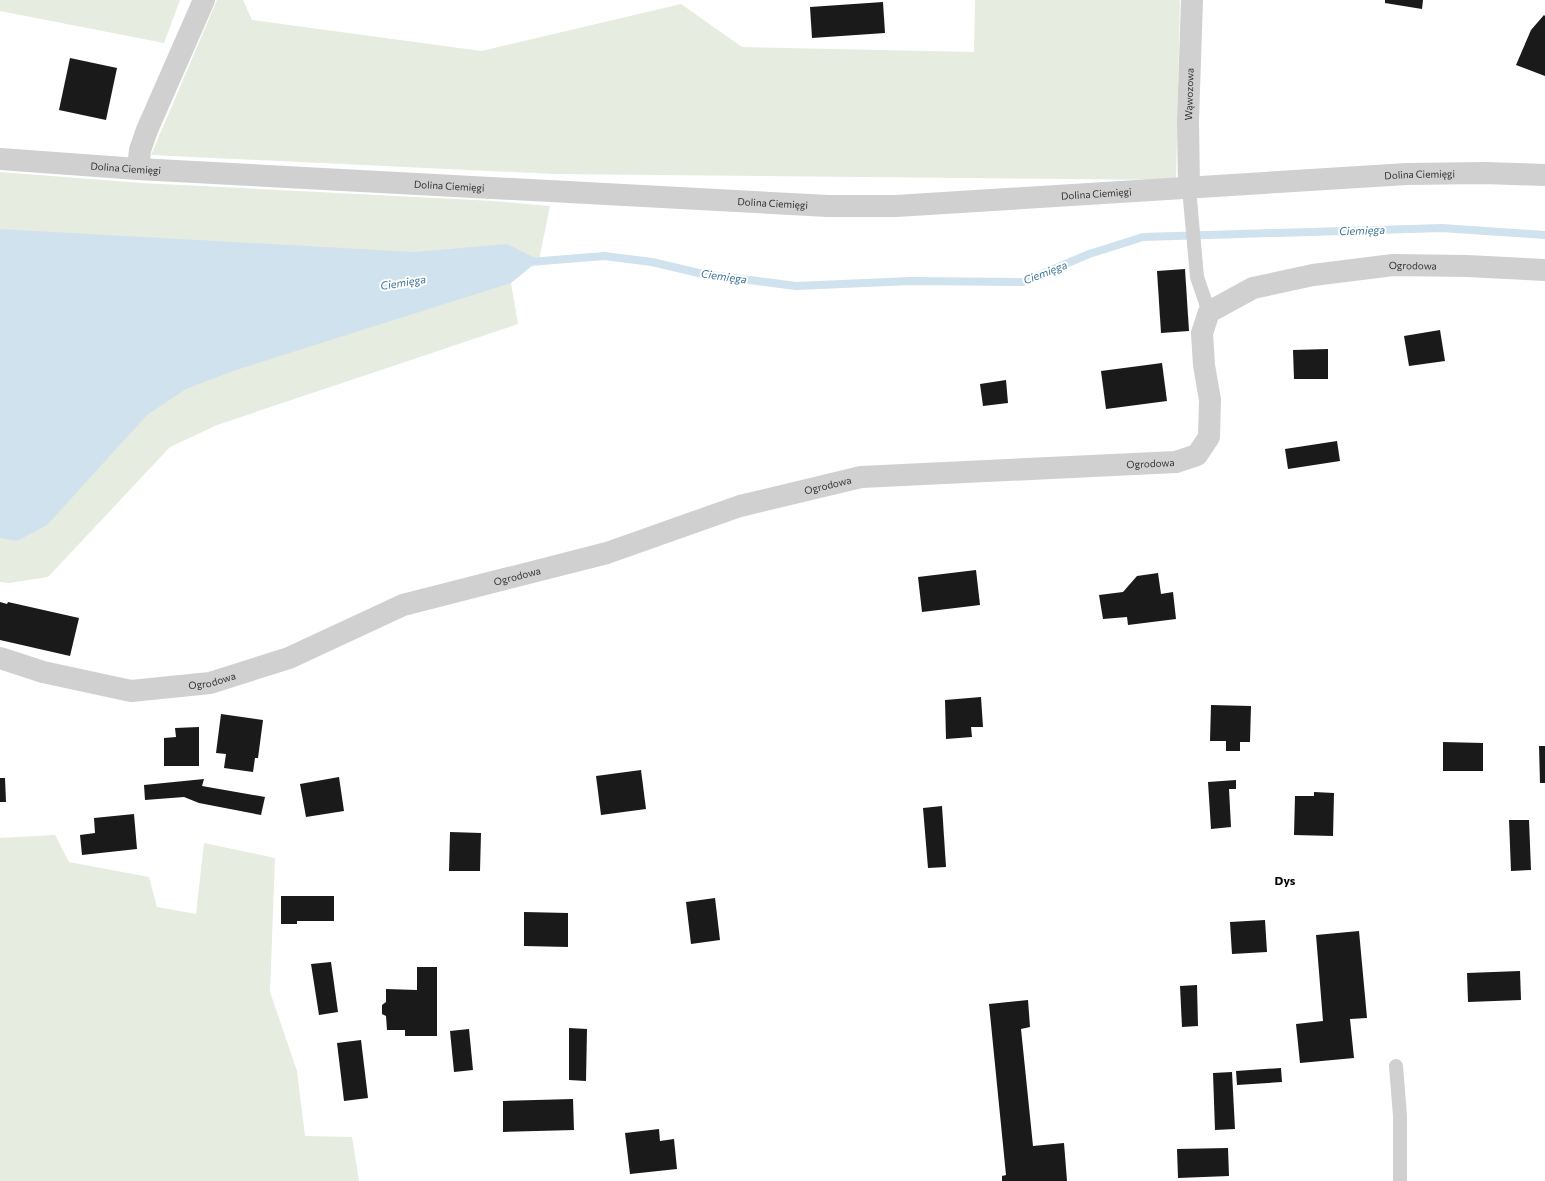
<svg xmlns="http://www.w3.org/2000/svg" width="1545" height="1181" viewBox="0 0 1545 1181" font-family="Commissioner,sans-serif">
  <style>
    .green { fill: #e6ecdf }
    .water { fill: #cfe2ee }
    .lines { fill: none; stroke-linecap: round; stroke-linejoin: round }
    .stream { stroke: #cfe2ee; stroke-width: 8 }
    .building { fill: #1a1a1a }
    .service { stroke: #d0d0d0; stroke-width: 14 }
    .minor { stroke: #d0d0d0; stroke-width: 22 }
    .tertiary { stroke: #d0d0d0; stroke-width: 22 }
    .labels { text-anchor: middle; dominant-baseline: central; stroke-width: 4; stroke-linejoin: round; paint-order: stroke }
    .street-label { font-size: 10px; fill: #333; stroke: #fff }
    .water-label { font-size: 11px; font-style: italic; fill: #3f7597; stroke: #fff }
    .quarter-label { font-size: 12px; font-weight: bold; fill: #000; stroke: #fff }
  </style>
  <rect width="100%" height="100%" fill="#fff"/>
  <g class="green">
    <polygon points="0,0 180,0 164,43 0,11"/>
    <polygon points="217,0 243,0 252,20 481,51 681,4 742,47 974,52 975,0 1180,0 1176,180 554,174 151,155"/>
    <polygon points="0,172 141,183 494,201 550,206 539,260 511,283 518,324 217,425 170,447 48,577 9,583 0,582"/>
    <polygon points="55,835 69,862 149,877 157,907 196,914 204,843 275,858 270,992 297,1071 305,1136 352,1137 359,1181 0,1181 0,838"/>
  </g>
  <polygon class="water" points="0,229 414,252 507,244 539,260 511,283 233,371 186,389 147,415 47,525 17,541 0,538"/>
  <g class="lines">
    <polyline class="stream" points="530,262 604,256 652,262 703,274 796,286 911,281 1023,282 1089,254 1143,237 1442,228 1545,235"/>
  </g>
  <g class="building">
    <polygon points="1385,0 1423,0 1422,9 1385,3"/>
    <polygon points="883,2 885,33 812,38 810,7"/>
    <polygon points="1544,15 1545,16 1545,76 1516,65 1531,30"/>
    <polygon points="70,58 117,68 106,120 59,110"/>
    <polygon points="1185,269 1189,331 1161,333 1157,271"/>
    <polygon points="1440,330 1445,361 1409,366 1404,336"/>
    <polygon points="1328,349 1328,379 1294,379 1293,350"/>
    <polygon points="1162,363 1167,401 1106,409 1101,371"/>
    <polygon points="1006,380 1008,403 983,406 980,384"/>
    <polygon points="1337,441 1340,461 1288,469 1285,449"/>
    <polygon points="976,570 980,605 922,612 918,577"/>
    <polygon points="1158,573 1161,594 1173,592 1176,619 1128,625 1127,617 1103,619 1099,595 1123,592 1137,576"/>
    <polygon points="0,602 7,604 8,602 79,618 70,656 0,640"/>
    <polygon points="981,697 983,727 971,727 972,737 946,739 945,700"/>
    <polygon points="1211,705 1251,706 1250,742 1240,742 1240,751 1226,751 1226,741 1210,741"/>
    <polygon points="221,714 263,720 258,758 255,758 253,772 224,768 226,754 216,753"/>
    <polygon points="199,727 199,766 164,766 164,738 176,737 175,728"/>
    <polygon points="1443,742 1483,743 1483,771 1443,771"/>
    <polygon points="1539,746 1545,746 1545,783 1540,783"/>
    <polygon points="641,770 646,809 601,815 596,776"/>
    <polygon points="339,777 344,811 306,817 300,784"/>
    <polygon points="0,778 5,778 6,802 0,802"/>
    <polygon points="204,779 202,786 265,797 261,815 199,803 184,797 145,800 144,785"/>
    <polygon points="1236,780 1236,789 1229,789 1231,827 1211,829 1208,782"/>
    <polygon points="1314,792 1334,793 1333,836 1294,835 1295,796 1314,796"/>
    <polygon points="942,806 946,867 928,868 923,808"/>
    <polygon points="134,814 137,849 82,855 80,835 95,833 94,818"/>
    <polygon points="1509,820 1529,820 1531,870 1511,871"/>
    <polygon points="450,832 481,833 480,871 449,871"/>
    <polygon points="281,896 334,896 334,921 297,921 297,924 281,924"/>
    <polygon points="715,898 720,940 691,944 686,902"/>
    <polygon points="524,912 568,913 568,947 524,946"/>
    <polygon points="1265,920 1267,952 1232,954 1230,922"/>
    <polygon points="1359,931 1367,1018 1350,1019 1354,1058 1300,1063 1296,1024 1323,1021 1316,935"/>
    <polygon points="331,962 338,1012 319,1015 311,964"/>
    <polygon points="417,967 437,967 437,1036 405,1036 405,1030 387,1030 386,1016 382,1014 382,1005 386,1002 386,989 417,990"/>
    <polygon points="1520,971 1521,1000 1468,1002 1467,973"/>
    <polygon points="1197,985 1198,1026 1182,1027 1180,986"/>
    <polygon points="1028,1000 1030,1027 1021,1029 1033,1146 1064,1143 1067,1181 1002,1181 1002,1176 1006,1175 989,1004"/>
    <polygon points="569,1028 587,1029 586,1081 569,1080"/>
    <polygon points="469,1029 473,1070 454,1072 450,1031"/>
    <polygon points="361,1040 368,1098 344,1101 337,1043"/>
    <polygon points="1281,1068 1282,1082 1237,1085 1236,1071"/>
    <polygon points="1232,1072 1235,1129 1215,1130 1213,1073"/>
    <polygon points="573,1099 574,1130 503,1132 503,1101"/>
    <polygon points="659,1129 660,1141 674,1139 677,1169 630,1174 625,1133"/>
    <polygon points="1228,1148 1229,1176 1178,1178 1177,1149"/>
  </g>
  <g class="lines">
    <g class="service">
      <polyline points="1189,188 1197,277 1209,312"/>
      <polyline points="1396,1066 1400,1116 1400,1181"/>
    </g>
    <g class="minor">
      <polyline points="138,169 140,150 147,130 204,0"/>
      <path id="s1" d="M 1189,188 L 1188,121 L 1192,0"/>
      <path id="s2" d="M 0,658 L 43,672 L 131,691 L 210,683 L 289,658 L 403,605 L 607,553 L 740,506 L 861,477 L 1176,462 L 1197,455 L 1209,437 L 1210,400 L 1204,365 L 1202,333 L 1209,312 L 1253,288 L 1313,275 L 1393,265 L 1467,266 L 1545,270"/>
    </g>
    <path class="tertiary" id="s3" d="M 0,159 L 138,169 L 828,206 L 896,206 L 1407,174 L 1484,173 L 1545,175"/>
  </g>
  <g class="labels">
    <g class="street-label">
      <text stroke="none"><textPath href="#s1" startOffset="94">Wąwozowa</textPath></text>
      <text stroke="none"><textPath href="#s3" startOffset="126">Dolina Ciemięgi</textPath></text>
      <text stroke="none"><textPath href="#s3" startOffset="1422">Dolina Ciemięgi</textPath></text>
      <text stroke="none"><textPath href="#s3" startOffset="450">Dolina Ciemięgi</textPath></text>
      <text stroke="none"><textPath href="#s3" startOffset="1098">Dolina Ciemięgi</textPath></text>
      <text stroke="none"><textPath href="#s3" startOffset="774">Dolina Ciemięgi</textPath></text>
      <text stroke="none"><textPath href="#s2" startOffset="1597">Ogrodowa</textPath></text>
      <text stroke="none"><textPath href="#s2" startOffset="1189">Ogrodowa</textPath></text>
      <text stroke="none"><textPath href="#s2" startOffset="865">Ogrodowa</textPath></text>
      <text stroke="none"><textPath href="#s2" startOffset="541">Ogrodowa</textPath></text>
      <text stroke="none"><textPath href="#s2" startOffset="217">Ogrodowa</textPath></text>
    </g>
    <g class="water-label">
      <text transform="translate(1362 230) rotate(-2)">Ciemięga</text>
      <text transform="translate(1045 272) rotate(-21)">Ciemięga</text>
      <text transform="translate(724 276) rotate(8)">Ciemięga</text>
      <text transform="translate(403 282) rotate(-9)">Ciemięga</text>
    </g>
    <g class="quarter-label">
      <text x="1285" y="880">Dys</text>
    </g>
  </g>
</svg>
